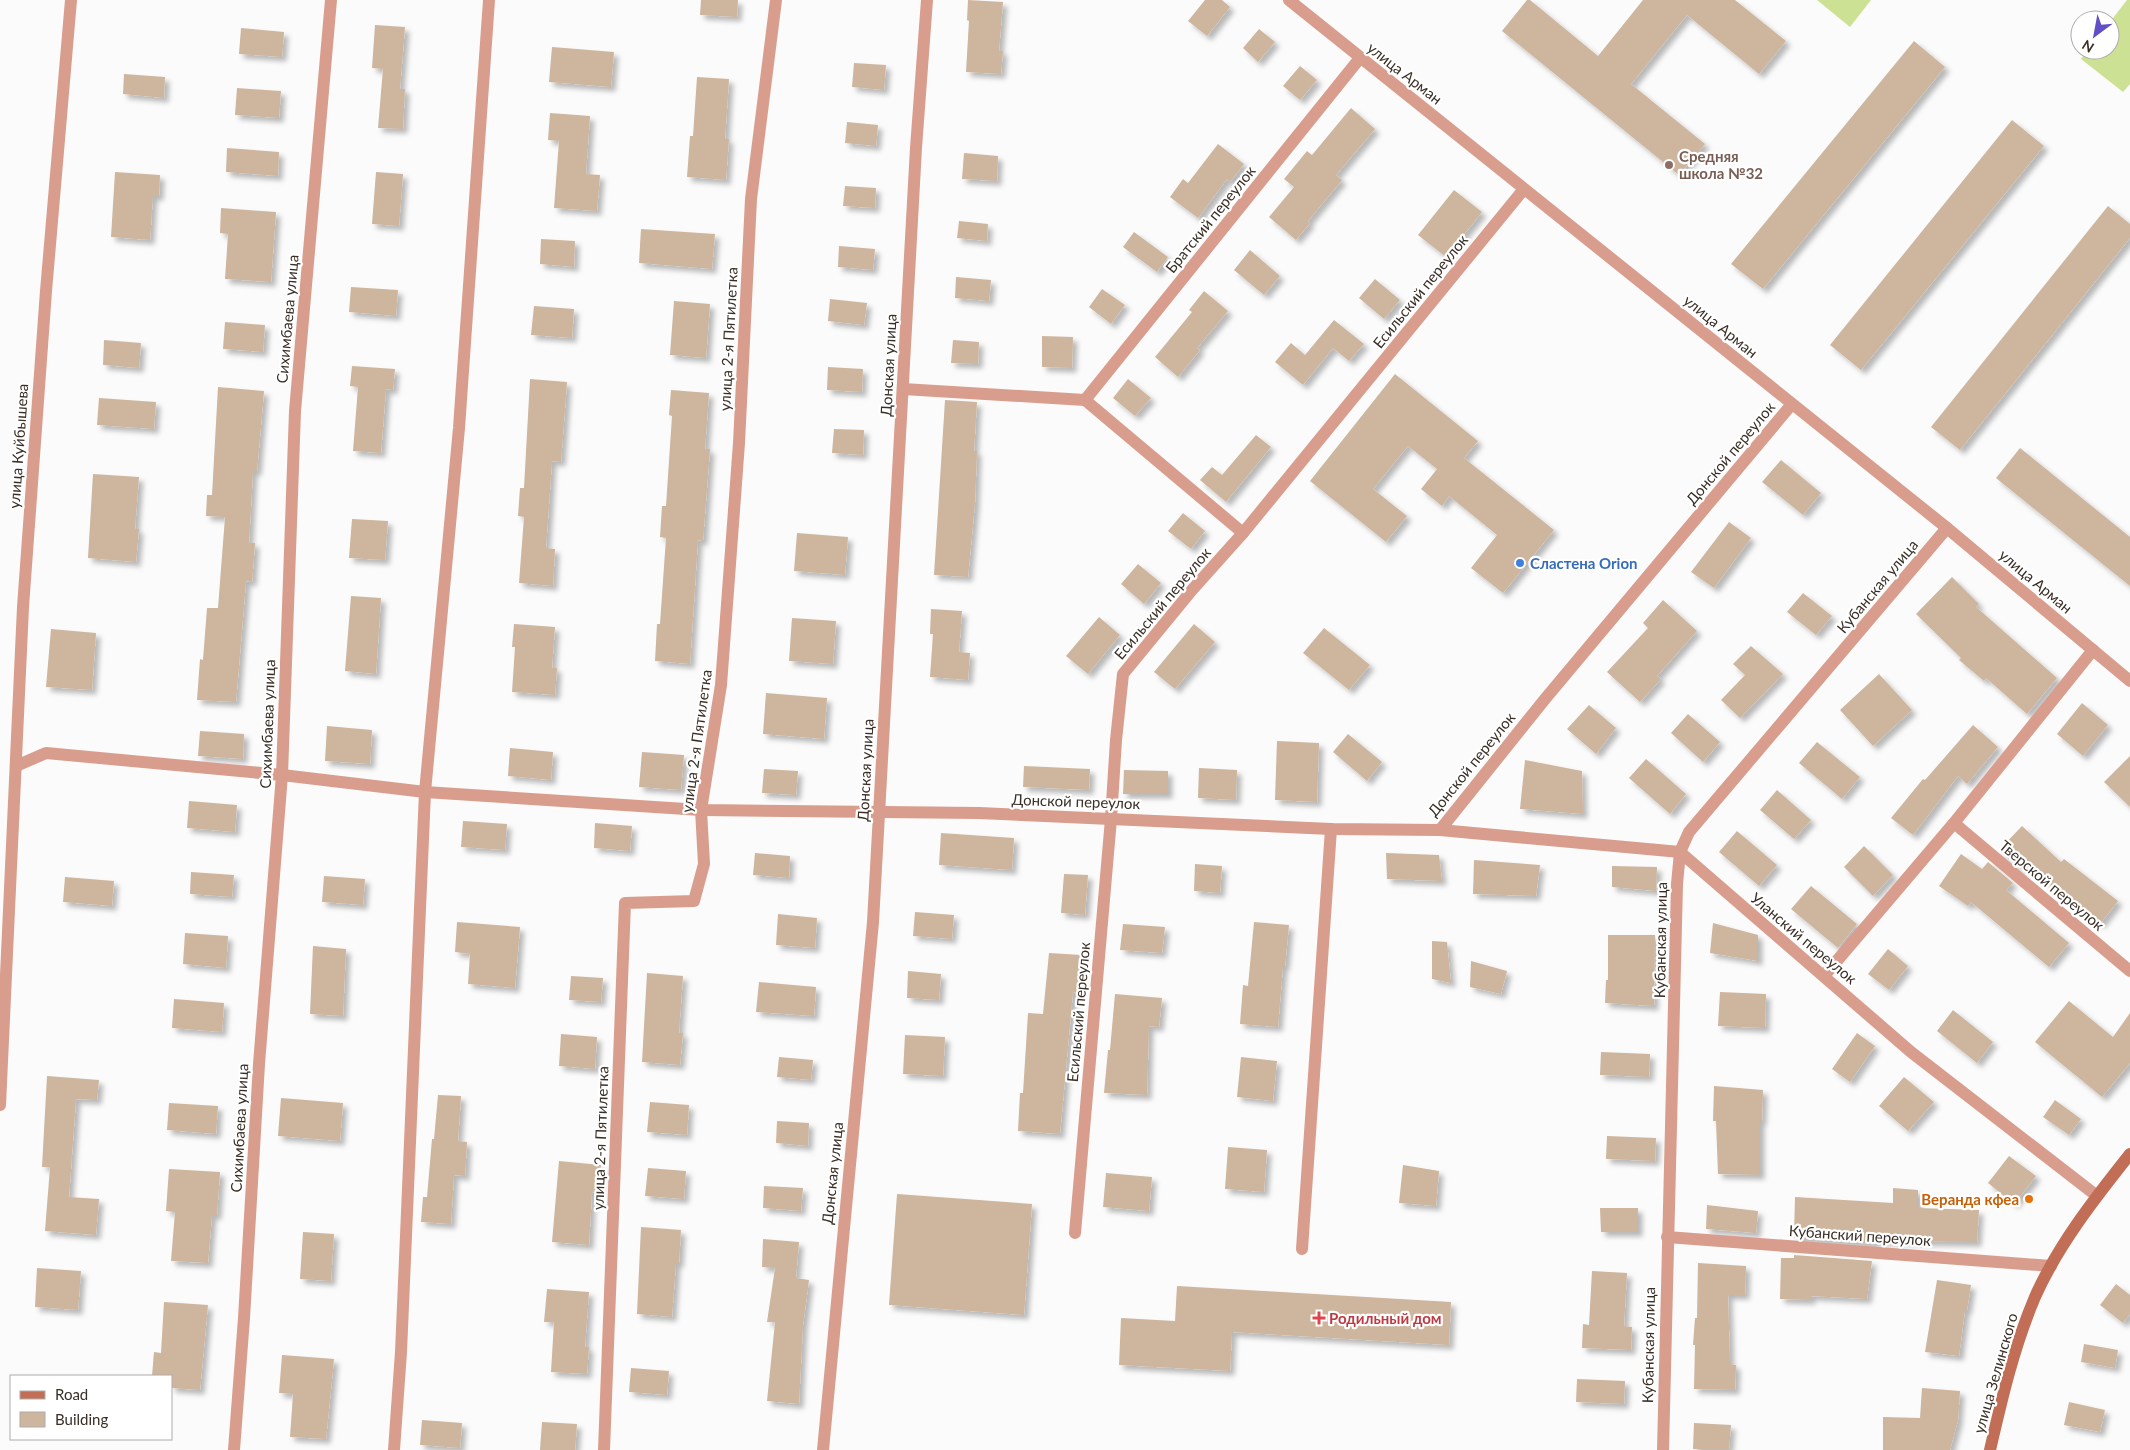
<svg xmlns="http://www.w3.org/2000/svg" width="2130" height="1450" viewBox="0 0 2130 1450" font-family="Lato,sans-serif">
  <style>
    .green { fill: #cde195 }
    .building { fill: #ceb59e; filter: url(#shadow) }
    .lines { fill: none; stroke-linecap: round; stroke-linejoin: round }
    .minor { stroke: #d89d8c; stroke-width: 12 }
    .tertiary { stroke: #d89d8c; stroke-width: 12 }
    .secondary { stroke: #c26e56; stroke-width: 12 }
    .education-dot { fill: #8d6e63; stroke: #fff; stroke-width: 2 }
    .shop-dot { fill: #3f7fe0; stroke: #fff; stroke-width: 2 }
    .food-dot { fill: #e8710a; stroke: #fff; stroke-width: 2 }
    .health-dot { fill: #e0444e; stroke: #fff; stroke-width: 2 }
    .labels { text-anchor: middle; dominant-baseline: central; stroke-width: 4.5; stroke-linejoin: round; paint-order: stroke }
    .street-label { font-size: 15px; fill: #392f26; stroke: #fff }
    .education-label { font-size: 15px; font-weight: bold; fill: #785e54; stroke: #fff; text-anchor: start }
    .shop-label { font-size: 15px; font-weight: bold; fill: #366cbe; stroke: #fff; text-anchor: start }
    .food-label { font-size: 15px; font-weight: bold; fill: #c56008; stroke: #fff; text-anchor: end }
    .health-label { font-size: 15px; font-weight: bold; fill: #be3a42; stroke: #fff; text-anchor: start }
  </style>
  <defs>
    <filter id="shadow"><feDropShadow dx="4.5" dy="4.5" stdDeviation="2.5" flood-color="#0004"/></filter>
  </defs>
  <rect width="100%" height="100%" fill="#fbfbfb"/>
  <g class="green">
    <polygon points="1817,0 1871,0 1850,27"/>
    <polygon points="2127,0 2130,0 2130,84 2123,92 2081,59 2088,50 2110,50 2110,22"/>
  </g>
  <g class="building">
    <polygon points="701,0 738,0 737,17 700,15"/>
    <polygon points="968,0 1003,2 999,51 1003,51 1001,74 966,72 969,21 967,20"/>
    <polygon points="1205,0 1222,0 1230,7 1207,36 1188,21"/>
    <polygon points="1527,0 1530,0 1598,56 1643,0 1735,0 1786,41 1759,74 1687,15 1631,84 1705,144 1679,175 1502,31"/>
    <polygon points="375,25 405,27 400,89 405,89 403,129 378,128 383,69 372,68"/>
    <polygon points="241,28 284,32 282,57 239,54"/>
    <polygon points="1259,29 1275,42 1258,62 1243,48"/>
    <polygon points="1914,41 1945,67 1763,289 1731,264"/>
    <polygon points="552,47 614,52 611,87 549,82"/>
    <polygon points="854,63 886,65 884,90 852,87"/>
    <polygon points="1300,66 1317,80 1300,100 1283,86"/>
    <polygon points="124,74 165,77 164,98 123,94"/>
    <polygon points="697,77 729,79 725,139 729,139 726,180 687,177 690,136 693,136"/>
    <polygon points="237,88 281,91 279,118 235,115"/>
    <polygon points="1351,108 1375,129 1336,175 1342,180 1308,221 1310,223 1296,240 1269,217 1294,187 1284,179 1307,151 1312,155"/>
    <polygon points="550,113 590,116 586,174 600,175 597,211 554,208 559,141 548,140"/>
    <polygon points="2012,120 2044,146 1861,370 1830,345"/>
    <polygon points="847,122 878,125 876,146 845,143"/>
    <polygon points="1218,144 1244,164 1230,182 1227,179 1198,218 1170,197 1183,179 1188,183"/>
    <polygon points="227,148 279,152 278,176 226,172"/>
    <polygon points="964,153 998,156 997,181 962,179"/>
    <polygon points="115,172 160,175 159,196 153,196 150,240 111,237"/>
    <polygon points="376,172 403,174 399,226 372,224"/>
    <polygon points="845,186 876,188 875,208 843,206"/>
    <polygon points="1454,190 1482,212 1446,257 1418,235"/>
    <polygon points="2108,206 2130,224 2130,238 1960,450 1931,427"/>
    <polygon points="221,208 276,212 271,282 225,279 228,234 220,233"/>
    <polygon points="959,221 988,224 987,241 957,238"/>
    <polygon points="641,229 715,234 712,269 639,263"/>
    <polygon points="1134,232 1168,257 1157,272 1123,247"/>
    <polygon points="541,239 575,241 574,267 540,264"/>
    <polygon points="839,246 875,249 873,270 838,267"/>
    <polygon points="1250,250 1280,276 1264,295 1234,270"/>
    <polygon points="956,277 991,280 989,301 955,298"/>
    <polygon points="1375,279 1400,300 1384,319 1359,298"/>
    <polygon points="351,287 398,290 396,316 349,312"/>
    <polygon points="1102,289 1125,305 1111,324 1089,307"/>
    <polygon points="1204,291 1228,311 1197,348 1200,350 1178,377 1155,357 1192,312 1189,310"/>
    <polygon points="830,299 867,303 864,325 828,321"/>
    <polygon points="674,301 710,304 706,358 670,355"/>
    <polygon points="534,306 574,309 572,338 531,335"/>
    <polygon points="1334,320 1364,344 1349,361 1333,348 1303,385 1275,362 1291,343 1305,355"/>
    <polygon points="225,322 265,325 263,352 223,349"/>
    <polygon points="1042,336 1073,337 1072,368 1042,367"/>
    <polygon points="104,340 141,343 139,368 103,365"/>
    <polygon points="953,340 979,342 978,364 951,363"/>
    <polygon points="352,366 395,369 393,390 386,389 381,453 353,451 358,387 350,386"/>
    <polygon points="828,367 863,369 862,392 827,390"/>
    <polygon points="1395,374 1478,441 1464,458 1554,530 1503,593 1471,568 1497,535 1449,496 1442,506 1421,489 1437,469 1408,446 1373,489 1407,516 1386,542 1310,481"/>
    <polygon points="530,379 567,382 561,462 552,461 546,548 555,549 553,586 519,583 524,517 518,516 520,488 524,488"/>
    <polygon points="1128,379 1151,398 1135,416 1113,398"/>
    <polygon points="218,387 264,391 257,471 253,471 249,543 255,543 252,582 246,581 236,702 197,700 200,659 203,660 207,608 218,608 225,517 206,516 207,495 212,495"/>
    <polygon points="671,390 709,393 705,449 710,449 703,541 698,540 690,664 655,661 657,624 660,624 666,538 660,537 662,506 666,506 672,416 669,415"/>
    <polygon points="99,398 156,402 154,429 97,425"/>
    <polygon points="945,400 977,402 974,451 977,451 975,503 968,577 934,575"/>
    <polygon points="834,429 864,430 863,455 832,453"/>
    <polygon points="1256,435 1271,447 1226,502 1200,480 1212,467 1222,475"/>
    <polygon points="2020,448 2130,537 2130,586 1996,478"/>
    <polygon points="1781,460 1821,493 1803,515 1762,482"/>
    <polygon points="93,474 139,477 135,529 139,529 136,562 88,558"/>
    <polygon points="1183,513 1205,531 1191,549 1168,531"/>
    <polygon points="352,519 388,521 385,560 349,558"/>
    <polygon points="1729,522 1751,538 1714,588 1691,572"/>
    <polygon points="797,533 848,537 845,575 794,571"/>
    <polygon points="1138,564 1161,583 1144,604 1121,584"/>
    <polygon points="1952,577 1979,604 1976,607 2057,678 2027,714 1986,678 1984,681 1959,660 1961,658 1916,614"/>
    <polygon points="1803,593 1832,616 1816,635 1787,612"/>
    <polygon points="351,596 381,598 376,674 345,671"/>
    <polygon points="1663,600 1697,631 1657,676 1661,679 1640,702 1607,672 1648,628 1643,623"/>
    <polygon points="931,609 962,611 959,652 970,653 968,680 930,677 933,634 930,634"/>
    <polygon points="1099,617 1120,635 1088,674 1066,656"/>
    <polygon points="792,618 836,621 833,664 789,661"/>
    <polygon points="514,624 555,627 552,668 557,668 555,695 512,692 515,647 512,647"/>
    <polygon points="1194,624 1215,642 1175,689 1154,672"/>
    <polygon points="1324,628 1370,665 1349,690 1303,653"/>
    <polygon points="51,629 96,633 92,690 46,687"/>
    <polygon points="1751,646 1783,674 1740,718 1721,700 1745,675 1733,664"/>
    <polygon points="1879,674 1912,710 1873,746 1840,710"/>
    <polygon points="766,693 827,698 824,739 763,734"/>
    <polygon points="2082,703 2108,725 2083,756 2057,734"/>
    <polygon points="1589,705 1616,728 1596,754 1567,729"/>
    <polygon points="1688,714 1720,742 1703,762 1671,733"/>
    <polygon points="1973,725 1998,747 1967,784 1958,776 1913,835 1891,818 1923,779 1925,780"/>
    <polygon points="327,726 372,730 370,764 325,761"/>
    <polygon points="200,731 244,734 243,759 198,756"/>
    <polygon points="1348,734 1382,762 1367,781 1333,752"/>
    <polygon points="1277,741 1319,743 1317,802 1275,800"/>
    <polygon points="1817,742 1860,777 1842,799 1799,763"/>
    <polygon points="510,748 553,752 551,780 508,776"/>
    <polygon points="642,752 684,755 681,790 639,787"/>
    <polygon points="2130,756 2130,807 2104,782"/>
    <polygon points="1646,759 1686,794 1670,814 1629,778"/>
    <polygon points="1525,760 1582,771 1583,814 1520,809"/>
    <polygon points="1024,766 1090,769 1089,790 1023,787"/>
    <polygon points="1199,768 1237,770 1236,800 1198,798"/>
    <polygon points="764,769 798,771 796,795 762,793"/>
    <polygon points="1124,770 1168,771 1168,794 1123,794"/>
    <polygon points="1777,790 1811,820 1794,839 1760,810"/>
    <polygon points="189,801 237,805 235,832 187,828"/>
    <polygon points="463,821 507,824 505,850 461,847"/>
    <polygon points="595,823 632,826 630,851 594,848"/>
    <polygon points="2022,826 2061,862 2064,859 2118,901 2100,924 2028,867 2024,871 1999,850"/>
    <polygon points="1737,831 1777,865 1759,886 1719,852"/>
    <polygon points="941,833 1014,838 1012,870 939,865"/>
    <polygon points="1864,846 1893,875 1873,896 1844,867"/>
    <polygon points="755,853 790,856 789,878 753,875"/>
    <polygon points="1386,853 1439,855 1442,881 1387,879"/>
    <polygon points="1961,854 1982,869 1988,862 2013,883 2006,890 2069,943 2049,967 1971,902 1968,906 1939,886"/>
    <polygon points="1474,860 1540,865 1536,896 1473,894"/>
    <polygon points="1195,864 1222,866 1220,893 1194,891"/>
    <polygon points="1612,866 1657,867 1656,891 1612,887"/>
    <polygon points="191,872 234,875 232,897 190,894"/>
    <polygon points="1064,874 1088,875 1085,915 1061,913"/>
    <polygon points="324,876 365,879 363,905 322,902"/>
    <polygon points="65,877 114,881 112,906 63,902"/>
    <polygon points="1811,886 1857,924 1838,948 1791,909"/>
    <polygon points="915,912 954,915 952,939 913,936"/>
    <polygon points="778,914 817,918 815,948 776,945"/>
    <polygon points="457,922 520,927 515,988 468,984 470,954 455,952"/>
    <polygon points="1254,922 1289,925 1285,966 1283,966 1278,1027 1240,1024 1243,985 1248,986"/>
    <polygon points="1713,923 1758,935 1758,961 1710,953"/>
    <polygon points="1123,924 1165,927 1162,953 1120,950"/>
    <polygon points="185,933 228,936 226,968 183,964"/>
    <polygon points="1608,935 1655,935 1654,1006 1605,1003 1606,980 1608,980"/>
    <polygon points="1432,941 1447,942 1451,983 1432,979"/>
    <polygon points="313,946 346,949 343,1016 310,1014"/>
    <polygon points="1888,949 1908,966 1889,990 1868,974"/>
    <polygon points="1049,953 1081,955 1077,993 1073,992 1060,1134 1018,1131 1020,1093 1023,1093 1028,1013 1043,1014"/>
    <polygon points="1471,961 1507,971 1501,994 1470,987"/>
    <polygon points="908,971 941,974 939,1000 907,998"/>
    <polygon points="647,973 683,976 679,1033 683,1033 680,1065 642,1062"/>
    <polygon points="571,976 603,978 601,1002 569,1000"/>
    <polygon points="759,982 816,987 814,1016 756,1012"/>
    <polygon points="1720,992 1766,994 1765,1028 1718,1026"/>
    <polygon points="1115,994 1162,998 1159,1027 1149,1026 1147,1095 1104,1093 1108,1050 1110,1050"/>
    <polygon points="174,999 224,1003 222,1032 172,1028"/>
    <polygon points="2069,1001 2113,1037 2130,1013 2130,1063 2102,1097 2035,1042"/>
    <polygon points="1953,1010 1993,1042 1977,1063 1937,1031"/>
    <polygon points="1857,1033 1875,1046 1850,1082 1832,1069"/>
    <polygon points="561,1034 597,1037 595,1069 559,1066"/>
    <polygon points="905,1035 945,1037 943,1076 903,1074"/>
    <polygon points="1601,1052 1650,1054 1649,1077 1600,1075"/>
    <polygon points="779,1057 813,1060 811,1080 777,1077"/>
    <polygon points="1241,1057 1277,1061 1273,1101 1237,1097"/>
    <polygon points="47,1076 99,1080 97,1100 76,1099 69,1197 99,1199 96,1235 45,1231 50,1167 42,1167"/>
    <polygon points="1904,1077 1934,1102 1908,1131 1879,1106"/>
    <polygon points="1714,1086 1763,1090 1762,1121 1760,1121 1760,1175 1718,1174 1716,1121 1713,1121"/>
    <polygon points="438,1095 461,1096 458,1141 467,1142 465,1176 454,1175 451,1224 421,1222 423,1197 427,1197 432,1139 434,1139"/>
    <polygon points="281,1098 343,1103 340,1141 278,1136"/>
    <polygon points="2055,1100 2081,1119 2069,1135 2043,1117"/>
    <polygon points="650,1102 689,1105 687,1135 647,1132"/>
    <polygon points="169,1103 218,1106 216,1134 167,1130"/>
    <polygon points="777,1121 809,1123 808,1146 776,1143"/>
    <polygon points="1607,1136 1656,1138 1655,1161 1606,1159"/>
    <polygon points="1228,1147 1267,1150 1264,1192 1225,1189"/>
    <polygon points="2009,1156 2036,1176 2014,1204 1988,1183"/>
    <polygon points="559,1161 601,1165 599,1193 592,1192 589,1245 552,1242"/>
    <polygon points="1403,1165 1439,1171 1436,1206 1399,1203"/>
    <polygon points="648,1168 686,1171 684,1199 645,1196"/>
    <polygon points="169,1169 220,1172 217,1215 212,1215 208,1263 171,1261 175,1212 166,1211"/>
    <polygon points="1106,1173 1152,1177 1149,1211 1103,1207"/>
    <polygon points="764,1186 803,1188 801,1211 763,1208"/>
    <polygon points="1893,1188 1918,1190 1918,1208 1979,1210 1977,1242 1875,1241 1874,1244 1794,1238 1795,1197 1893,1203"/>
    <polygon points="897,1194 1032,1204 1024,1315 889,1305"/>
    <polygon points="1707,1205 1758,1211 1756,1233 1706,1229"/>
    <polygon points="1600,1208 1638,1208 1638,1232 1601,1232"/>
    <polygon points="641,1227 681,1230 679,1263 676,1263 672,1317 637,1314"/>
    <polygon points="303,1232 334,1234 331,1281 300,1279"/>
    <polygon points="763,1239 799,1242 796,1278 809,1280 803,1325 799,1404 767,1401 775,1322 767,1322 775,1268 762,1267"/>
    <polygon points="1794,1255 1872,1261 1867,1299 1811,1296 1811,1300 1780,1299 1781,1258 1794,1258"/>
    <polygon points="1698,1263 1746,1266 1745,1295 1728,1295 1730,1364 1736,1365 1735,1390 1694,1389 1695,1345 1693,1345 1695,1318 1697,1318"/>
    <polygon points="37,1268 81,1271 78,1310 35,1307"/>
    <polygon points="1592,1271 1627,1273 1624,1326 1632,1327 1631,1350 1582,1348 1583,1324 1589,1325"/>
    <polygon points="1937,1280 1971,1285 1967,1310 1965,1310 1959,1356 1925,1352"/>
    <polygon points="2116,1284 2130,1295 2130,1314 2123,1323 2100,1305"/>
    <polygon points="1177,1286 1451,1302 1449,1345 1232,1332 1230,1371 1119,1365 1121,1318 1175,1321"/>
    <polygon points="547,1289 589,1292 585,1347 589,1347 587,1374 551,1372 554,1322 544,1322"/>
    <polygon points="164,1302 208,1305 200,1390 171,1388 171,1376 152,1376 154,1352 161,1353"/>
    <polygon points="2084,1344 2118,1350 2115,1368 2081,1362"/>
    <polygon points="282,1355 334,1359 326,1439 290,1437 293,1394 279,1393"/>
    <polygon points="631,1368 669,1371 667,1395 629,1392"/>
    <polygon points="1577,1379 1625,1381 1624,1404 1576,1402"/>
    <polygon points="1922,1388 1960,1391 1958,1420 1950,1450 1883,1450 1883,1417 1920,1418"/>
    <polygon points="2069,1402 2105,1410 2100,1432 2064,1425"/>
    <polygon points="422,1420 462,1423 460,1448 420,1445"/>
    <polygon points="542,1422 577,1424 575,1450 540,1450"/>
    <polygon points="1694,1423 1731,1425 1729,1449 1693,1449"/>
  </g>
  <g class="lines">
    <g class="minor">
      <polyline points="903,389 1085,400"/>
      <polyline points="1243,533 1085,400 1360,58"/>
      <polyline points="16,766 46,753 282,775 425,792 701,810 979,813 1331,829 1440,830 1545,699 1792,404"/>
      <polyline points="1954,823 2130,971"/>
      <polyline points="1440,830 1680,852 1911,1052 2097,1196"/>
      <polyline points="1824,976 1954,823 2093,650"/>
      <polyline points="0,1105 23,607 46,291 71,0"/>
      <polyline points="1075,1233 1111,819 1116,740 1123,674 1192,590 1243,533 1524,189"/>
      <polyline points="1667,1237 2051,1266"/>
      <polyline points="1302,1249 1331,829"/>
      <polyline points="234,1450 244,1318 259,1064 282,775 295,411 331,0"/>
      <polyline points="394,1450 401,1352 425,792 459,428 489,0"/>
      <polyline points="604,1450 625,903 694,901 704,864 701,810 721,685 739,443 751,199 776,0"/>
      <polyline points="823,1450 873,922 916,148 927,0"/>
      <polyline points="1663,1450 1677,884 1680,852 1689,832 1947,528"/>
    </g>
    <polyline class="tertiary" points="1289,0 1947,528 2130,681"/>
    <path class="secondary" d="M 1990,1450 C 2002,1398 2014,1346 2035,1297 C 2058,1245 2095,1198 2130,1154"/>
  </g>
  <circle class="education-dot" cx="1669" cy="165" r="5"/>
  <circle class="shop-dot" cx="1520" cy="563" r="5"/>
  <circle class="food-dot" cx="2029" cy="1199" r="5"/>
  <path class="health-dot" d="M1316.5 1310.5h5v5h5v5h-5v5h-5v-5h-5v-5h5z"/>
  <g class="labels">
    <g class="street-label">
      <text transform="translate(1405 73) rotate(38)">улица Арман</text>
      <text transform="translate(1210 219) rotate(-51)">Братский переулок</text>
      <text transform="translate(1420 291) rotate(-51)">Есильский переулок</text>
      <text transform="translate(287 319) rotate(-85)">Сихимбаева улица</text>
      <text transform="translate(1721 326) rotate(39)">улица Арман</text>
      <text transform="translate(728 339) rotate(-87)">улица 2-я Пятилетка</text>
      <text transform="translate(888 365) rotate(-87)">Донская улица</text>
      <text transform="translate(18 446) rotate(-86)">улица Куйбышева</text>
      <text transform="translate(1730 453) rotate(-50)">Донской переулок</text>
      <text transform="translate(2036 581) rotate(40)">улица Арман</text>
      <text transform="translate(1877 586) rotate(-50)">Кубанская улица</text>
      <text transform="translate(1162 603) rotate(-50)">Есильский переулок</text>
      <text transform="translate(267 724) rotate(-88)">Сихимбаева улица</text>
      <text transform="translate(696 741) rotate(-82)">улица 2-я Пятилетка</text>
      <text transform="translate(1471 764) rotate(-51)">Донской переулок</text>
      <text transform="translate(865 770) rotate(-87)">Донская улица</text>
      <text transform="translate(1076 801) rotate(2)">Донской переулок</text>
      <text transform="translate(2052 885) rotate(40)">Тверской переулок</text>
      <text transform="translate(1804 938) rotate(40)">Уланский переулок</text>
      <text transform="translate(1660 940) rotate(-89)">Кубанская улица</text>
      <text transform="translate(1078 1012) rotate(-85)">Есильский переулок</text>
      <text transform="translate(239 1128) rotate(-87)">Сихимбаева улица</text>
      <text transform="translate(600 1138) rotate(-88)">улица 2-я Пятилетка</text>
      <text transform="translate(832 1173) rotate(-84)">Донская улица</text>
      <text transform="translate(1860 1235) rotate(4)">Кубанский переулок</text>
      <text transform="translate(1648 1345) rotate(-89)">Кубанская улица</text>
      <text transform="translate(1995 1373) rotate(-74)">улица Зелинского</text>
    </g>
    <g class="education-label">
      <text x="1679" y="156">Средняя<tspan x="1679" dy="17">школа №32</tspan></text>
    </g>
    <g class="shop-label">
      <text x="1530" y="563">Сластена Orion</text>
    </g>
    <g class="food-label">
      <text x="2019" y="1199">Веранда кфеа</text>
    </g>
    <g class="health-label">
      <text x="1329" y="1318">Родильный дом</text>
    </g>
  </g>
  <rect x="10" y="1375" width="162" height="65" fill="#ffffff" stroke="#b0aca8"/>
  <rect x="20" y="1391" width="25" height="8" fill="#c26e56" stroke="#b0aca8"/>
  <text x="55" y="1400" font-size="15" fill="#392f26">Road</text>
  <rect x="20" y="1412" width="25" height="15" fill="#ceb59e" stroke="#b0aca8"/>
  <text x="55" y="1425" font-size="15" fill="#392f26">Building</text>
  <g transform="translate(2095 35) rotate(212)"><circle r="24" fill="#ffffff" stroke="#b0aca8"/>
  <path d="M0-4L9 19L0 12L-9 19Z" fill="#624ec7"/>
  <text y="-8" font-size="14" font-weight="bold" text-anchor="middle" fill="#392f26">N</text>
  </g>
</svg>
